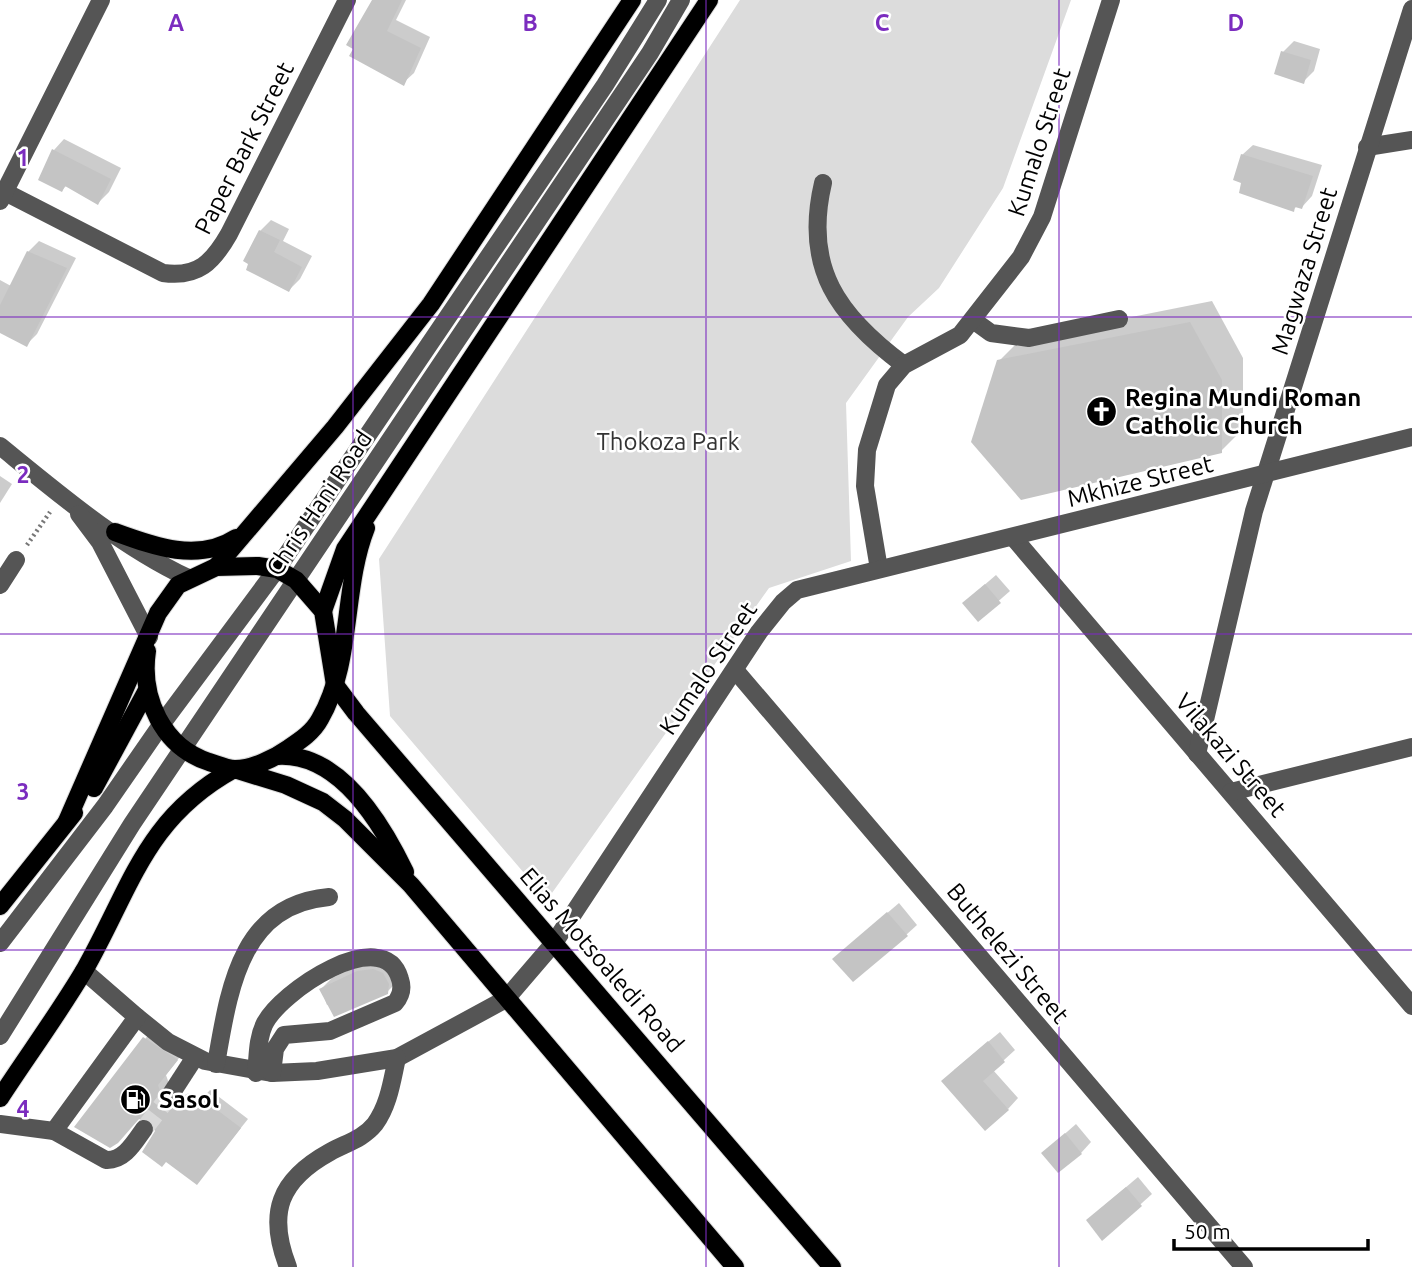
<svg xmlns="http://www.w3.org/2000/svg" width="1412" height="1267" viewBox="0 0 1412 1267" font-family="Ubuntu,sans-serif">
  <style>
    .green { fill: #dcdcdc }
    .shadow { fill: #0003 }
    .building { fill: #c4c4c4 }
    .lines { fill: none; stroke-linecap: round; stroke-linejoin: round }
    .minor-tunnel { stroke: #d9d9d9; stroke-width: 18; stroke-dasharray: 18 9; stroke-linecap: butt }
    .major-casing { stroke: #dbdbdb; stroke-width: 20 }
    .path { stroke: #777; stroke-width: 4.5; stroke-dasharray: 2 3.5; stroke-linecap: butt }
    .minor { stroke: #555; stroke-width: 18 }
    .major { stroke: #000; stroke-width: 18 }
    .grid { fill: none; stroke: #7b2cbf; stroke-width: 2; stroke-opacity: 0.55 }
    .labels { text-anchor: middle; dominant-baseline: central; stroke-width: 5; stroke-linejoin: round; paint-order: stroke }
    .street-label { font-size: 24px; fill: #000; stroke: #fff }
    .poi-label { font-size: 24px; font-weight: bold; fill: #000; stroke: #fff; text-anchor: start }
    .park-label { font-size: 24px; fill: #333; stroke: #fff }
    .grid-label { font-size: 23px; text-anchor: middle; font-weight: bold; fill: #7b2cbf; stroke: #fff; stroke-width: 5; stroke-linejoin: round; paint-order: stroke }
  </style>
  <rect width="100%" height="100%" fill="#fff"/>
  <polygon class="green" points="740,0 1071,0 1003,188 939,288 908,317 846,403 851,561 769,588 547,900 390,716 379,559"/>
  <g class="shadow">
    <polygon points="375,0 406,0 396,20 430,37 414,73 403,83"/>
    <polygon points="1294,41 1320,49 1314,71 1303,82 1283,52"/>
    <polygon points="64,139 121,168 109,192 98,203 67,185 62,190 54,150"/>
    <polygon points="1253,145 1322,165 1312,196 1302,207 1297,206 1293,210 1242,155"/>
    <polygon points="271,220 289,229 283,241 312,256 300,279 289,290 260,231"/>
    <polygon points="39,241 76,258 37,334 26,345 0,332 0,280 11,286 28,252"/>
    <polygon points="1212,301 1243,358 1243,429 1221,451 999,361 1021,339"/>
    <polygon points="0,476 12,484 0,503"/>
    <polygon points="996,575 1010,591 978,619 975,593"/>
    <polygon points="899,903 917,925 906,935 845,949"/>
    <polygon points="384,959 398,981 387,992 327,1005 321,989 332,978 369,961"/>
    <polygon points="153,1029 185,1050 166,1075 173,1095 181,1097 189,1093 200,1101 210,1090 248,1119 197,1183 157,1131 151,1118 77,1126"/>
    <polygon points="1000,1032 1015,1050 993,1070 1018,1098 1008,1109 954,1070"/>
    <polygon points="1076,1124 1091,1142 1081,1153 1043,1153"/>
    <polygon points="1138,1177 1152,1194 1103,1238 1099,1210"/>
  </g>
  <g class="building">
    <polygon points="372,0 402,0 387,31 421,48 404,86 349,56 353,49 346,45"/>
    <polygon points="1281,51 1311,60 1304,84 1274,74"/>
    <polygon points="52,149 111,179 98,205 65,186 62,192 38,180"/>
    <polygon points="1241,154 1313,176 1302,209 1295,207 1294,212 1239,193 1241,183 1233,180"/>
    <polygon points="259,230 280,240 274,252 302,267 289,292 246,270 248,264 243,261"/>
    <polygon points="27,251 67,268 27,347 0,333 0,305"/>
    <polygon points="1190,322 1222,380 1222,453 1021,500 971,442 997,360"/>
    <polygon points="985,584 1001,603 978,622 962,603"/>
    <polygon points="887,912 908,936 853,982 832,959"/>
    <polygon points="373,969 383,973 389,984 388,994 334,1017 319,989 357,971"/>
    <polygon points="143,1037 178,1060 158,1085 164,1103 171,1105 180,1101 191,1110 200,1097 241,1128 197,1185 166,1162 162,1167 142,1152 155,1131 150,1119 139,1119 118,1143 110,1148 74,1127"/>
    <polygon points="988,1041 1005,1062 983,1081 1009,1110 985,1131 941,1081"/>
    <polygon points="1065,1133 1082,1154 1058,1173 1041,1153"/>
    <polygon points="1126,1187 1142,1206 1102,1241 1086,1220"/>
  </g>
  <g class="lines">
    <polyline class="minor-tunnel" points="144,1129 171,1094"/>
    <defs>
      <g id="major">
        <path d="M 115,532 C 153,546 198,563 236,538"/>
        <polyline points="216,567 335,427 431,304 632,0"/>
        <polyline points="323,611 345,549 709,0"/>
        <path d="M 147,651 C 140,698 163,747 209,762 C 216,764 227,769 235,769 C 252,769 275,758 289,748 C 301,740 313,732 320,719 C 353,662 342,589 366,528"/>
        <path d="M 277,756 C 339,752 382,824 405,872"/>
        <polyline points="94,788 147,690"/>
        <polyline points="67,821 158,613 178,585 216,567 258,566 277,569 296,580 323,611 335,685 356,713 832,1267"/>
        <polyline points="0,906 74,813"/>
        <path d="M 0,1098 C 28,1055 59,1013 85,969 C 132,886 145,818 234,769 L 286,785 L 323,802 L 345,819 L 411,885 L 735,1267"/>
      </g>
    </defs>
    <use href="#major" class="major-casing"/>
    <polyline class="path" points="27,545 50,512"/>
    <g class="minor">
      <polyline points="1367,147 1412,140"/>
      <path d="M 823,183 C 803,268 838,316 904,365"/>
      <path d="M 5,192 L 163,273 C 198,278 213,262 229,234 L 347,0"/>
      <polyline points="0,201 101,0"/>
      <polyline points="973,320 991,333 1029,338 1119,319"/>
      <path d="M 0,446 C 59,494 120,546 188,578"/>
      <polyline points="79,514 100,542 149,637"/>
      <polyline points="1013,537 1412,1006"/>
      <polyline points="879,569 865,486 867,450 887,385 904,365 960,335 1021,257 1042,217 1111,0"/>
      <polyline points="0,585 16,560"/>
      <polyline points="735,670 1244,1267"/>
      <polyline points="1197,754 1254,511 1412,9"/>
      <polyline points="1231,792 1412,747"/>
      <polyline points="0,943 105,806 161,725 277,569 605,85 658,0"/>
      <polyline points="137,1017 168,1042 205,1061 272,1073 317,1071 397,1058 506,999 554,943 759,632 783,602 797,590 1412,437"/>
      <polyline points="0,1036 132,824 650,53 681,0"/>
      <path d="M 216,1064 C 229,991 239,905 329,897"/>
      <path d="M 256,1073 C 258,1057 257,1040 264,1025 C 279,992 384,922 400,979 C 403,988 401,996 395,1003 L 330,1031 L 284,1035 L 275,1049 L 272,1073"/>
      <polyline points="171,1094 195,1057"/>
      <polyline points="0,1124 54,1131 137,1017 84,971"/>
      <path d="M 54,1131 L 106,1160 C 124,1161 134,1143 144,1129"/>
      <path d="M 288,1267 C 267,1213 279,1180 330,1152 C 346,1143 363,1139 375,1124 C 389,1105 392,1080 397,1058"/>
    </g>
    <use href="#major" class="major"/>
  </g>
  <path class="grid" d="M 353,0 L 353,1267M 706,0 L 706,1267M 1059,0 L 1059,1267M 0,317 L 1412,317M 0,634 L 1412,634M 0,950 L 1412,950"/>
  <defs>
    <symbol id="church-disc" viewBox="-11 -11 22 22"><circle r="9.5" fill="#000" stroke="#fff"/><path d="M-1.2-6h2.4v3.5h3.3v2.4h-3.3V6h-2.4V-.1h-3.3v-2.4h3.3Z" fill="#fff"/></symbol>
    <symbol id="fuel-disc" viewBox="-11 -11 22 22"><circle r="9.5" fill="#000" stroke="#fff"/><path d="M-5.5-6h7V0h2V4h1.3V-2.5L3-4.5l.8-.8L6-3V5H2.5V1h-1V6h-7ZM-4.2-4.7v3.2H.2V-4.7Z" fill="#fff"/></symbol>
  </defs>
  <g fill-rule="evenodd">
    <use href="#church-disc" x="1084" y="394" width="35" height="35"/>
    <use href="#fuel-disc" x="118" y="1082" width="35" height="35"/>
  </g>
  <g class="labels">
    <g class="street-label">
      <text transform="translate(1039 142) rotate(-72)">Kumalo Street</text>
      <text transform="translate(244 148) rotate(-63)">Paper Bark Street</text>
      <text transform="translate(1304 271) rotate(-73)">Magwaza Street</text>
      <text transform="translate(1140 481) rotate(-14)">Mkhize Street</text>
      <text transform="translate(319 503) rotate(-56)">Chris Hani Road</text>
      <text transform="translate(708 668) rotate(-56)">Kumalo Street</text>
      <text transform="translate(1231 755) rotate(49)">Vilakazi Street</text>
      <text transform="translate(1008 953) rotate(50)">Buthelezi Street</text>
      <text transform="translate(602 960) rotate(49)">Elias Motsoaledi Road</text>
    </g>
    <g class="poi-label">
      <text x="1125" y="397">Regina Mundi Roman<tspan x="1125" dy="28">Catholic Church</tspan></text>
      <text x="159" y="1099">Sasol</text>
    </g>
    <g class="park-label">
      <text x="668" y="441">Thokoza Park</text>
    </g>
  </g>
  <g class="grid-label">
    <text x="176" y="31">A</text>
    <text x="530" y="31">B</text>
    <text x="882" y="31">C</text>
    <text x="1236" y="31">D</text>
    <text x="23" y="166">1</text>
    <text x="23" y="483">2</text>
    <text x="23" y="800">3</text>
    <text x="23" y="1117">4</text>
  </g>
  <path d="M1174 1239v10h194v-10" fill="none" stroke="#000000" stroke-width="3.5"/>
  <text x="1184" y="1239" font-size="21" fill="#000000" stroke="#ffffff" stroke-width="5" paint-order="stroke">50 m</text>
</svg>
